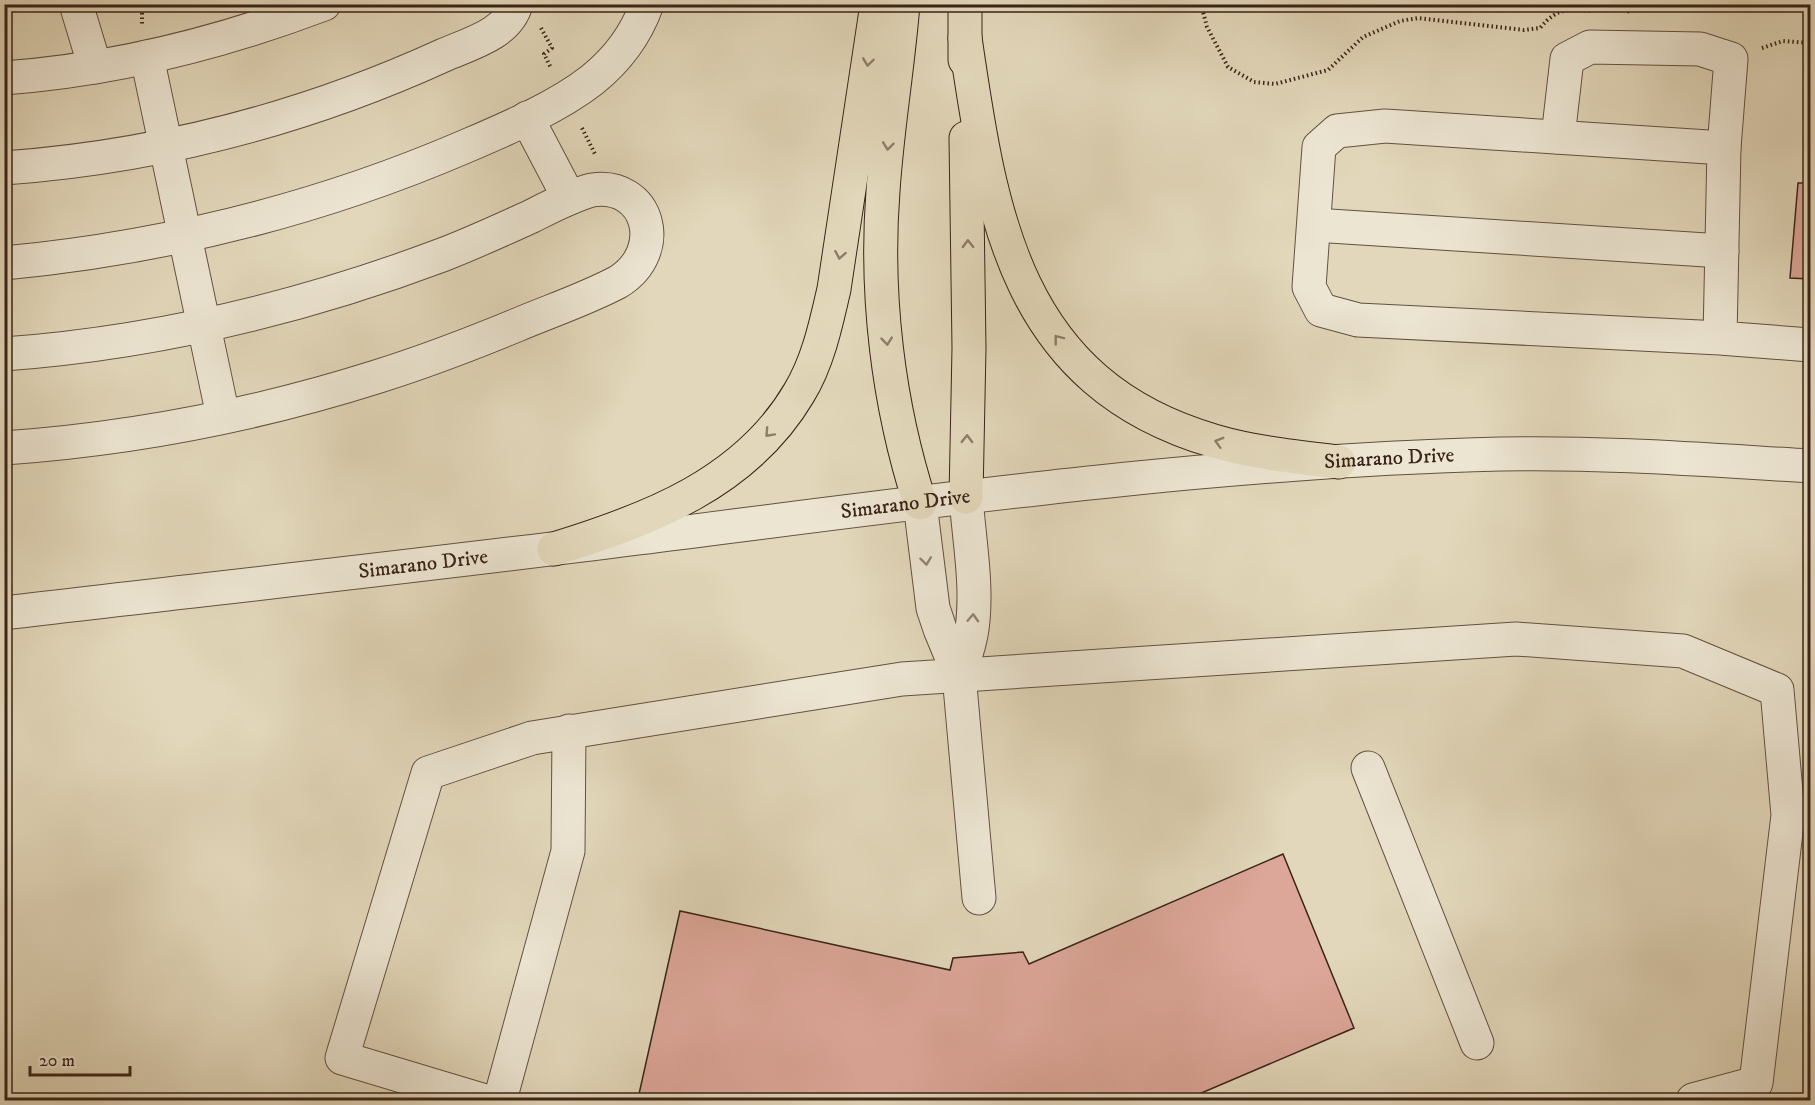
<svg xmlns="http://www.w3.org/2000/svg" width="1815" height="1105" viewBox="0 0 1815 1105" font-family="'IM FELL DW Pica',serif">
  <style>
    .building { fill: #dca698; stroke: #3a2318; stroke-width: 1.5 }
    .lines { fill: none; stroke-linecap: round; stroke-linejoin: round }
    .minor-casing { stroke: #645040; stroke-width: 35 }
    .highway-casing { stroke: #3a2318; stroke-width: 35 }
    .path { stroke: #3a2318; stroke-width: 4; stroke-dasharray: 1.5 3; stroke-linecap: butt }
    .minor { stroke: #ece5d2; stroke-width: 33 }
    .highway { stroke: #e2d7ba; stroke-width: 33 }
    .oneway { stroke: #8e7d69 }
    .oneway2 { stroke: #938475 }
    .labels { text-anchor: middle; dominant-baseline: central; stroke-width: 4.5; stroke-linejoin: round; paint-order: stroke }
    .street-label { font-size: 21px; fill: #3a2318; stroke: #ece5d2 }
  </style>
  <rect width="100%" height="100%" fill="#e2d7ba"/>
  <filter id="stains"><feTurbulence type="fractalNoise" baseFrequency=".00333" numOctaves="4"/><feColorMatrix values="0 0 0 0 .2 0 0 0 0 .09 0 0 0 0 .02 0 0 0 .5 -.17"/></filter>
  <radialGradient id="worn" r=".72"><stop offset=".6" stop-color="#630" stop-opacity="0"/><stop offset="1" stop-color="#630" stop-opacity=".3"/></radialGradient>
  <g class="building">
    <polygon points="1798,183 1810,183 1810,279 1790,278"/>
    <polygon points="1283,854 1354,1028 1185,1100 666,1100 639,1094 680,911 950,970 953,958 1023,952 1029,964"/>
  </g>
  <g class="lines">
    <defs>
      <g id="minor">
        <polyline points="76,4 95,67"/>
        <polyline points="147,57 223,416"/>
        <path d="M 4,78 C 114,70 221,43 324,4"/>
        <polyline points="527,118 569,198"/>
        <polyline points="1558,137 1567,59 1590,47 1700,49 1731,59 1724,148"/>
        <path d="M 4,168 C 156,157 306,118 444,55 C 469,44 508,34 516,4"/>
        <polyline points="1314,225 1722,251"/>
        <path d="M 4,263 C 163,248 317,210 464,147 C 506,129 556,108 592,80 C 617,60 636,35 647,4"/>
        <polyline points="1720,338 1724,148 1385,126 1337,131 1319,147 1309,287 1321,310 1358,320 1720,338 1810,345"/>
        <path d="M 4,354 C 155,343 301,308 442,255 C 471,244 501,230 530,217 C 550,207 570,196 592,190 C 649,182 668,251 618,282 C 586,299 550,311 517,325 C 471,344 424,362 376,377 C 256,415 130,439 4,448"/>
        <polyline points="920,503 933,608 940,629 959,675 979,898"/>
        <path id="s1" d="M 4,613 C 216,588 428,565 639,538 C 925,502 1212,461 1501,454 C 1604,452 1707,460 1810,466"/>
        <path d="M 959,675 C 964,660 970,645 972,629 C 978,586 969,540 966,497"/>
        <polyline points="1368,768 1477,1043"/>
        <polyline points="482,1100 342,1058 428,773 532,738 902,679 1516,639 1683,651 1777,690 1788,815 1756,1083 1693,1100"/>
        <polyline points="500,1100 568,851 569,731"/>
      </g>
      <g id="highway">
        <path d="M 903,4 C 898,67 887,129 883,191 C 875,295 888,404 920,503"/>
        <polyline points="965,4 965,60"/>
        <path d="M 965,38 C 991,216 1015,383 1214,441 C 1255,453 1297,457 1339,462"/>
        <polyline points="966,497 969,348 966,138"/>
        <path d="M 554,549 C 649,520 746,483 799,393 C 818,362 826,324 834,289 L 877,4"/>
      </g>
    </defs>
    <use href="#minor" class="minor-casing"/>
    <use href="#highway" class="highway-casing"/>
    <g class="path">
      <polyline points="142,4 142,24"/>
      <path d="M 1201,4 L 1207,27 L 1228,67 L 1254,82 L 1275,84 L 1328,70 L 1363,37 L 1400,21 L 1418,18 L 1524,30 L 1540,28 C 1558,7 1567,9 1593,11"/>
      <polyline points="1627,12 1639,4"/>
      <polyline points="541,28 552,48 544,54 551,68"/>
      <polyline points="1762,48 1783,41 1810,43"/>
      <polyline points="582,128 596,156"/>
    </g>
    <use href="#minor" class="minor"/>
    <use href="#highway" class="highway"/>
  </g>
  <defs><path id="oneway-chevron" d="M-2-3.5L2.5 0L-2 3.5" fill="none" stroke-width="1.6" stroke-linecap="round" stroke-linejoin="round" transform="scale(1.5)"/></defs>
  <g class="oneway">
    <use href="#oneway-chevron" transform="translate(868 62) rotate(98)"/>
    <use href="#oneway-chevron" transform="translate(888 146) rotate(97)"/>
    <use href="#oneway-chevron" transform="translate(968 244) rotate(-91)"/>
    <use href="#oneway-chevron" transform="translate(840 255) rotate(100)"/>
    <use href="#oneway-chevron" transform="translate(1058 339) rotate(-128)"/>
    <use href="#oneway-chevron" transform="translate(887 341) rotate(84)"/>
    <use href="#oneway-chevron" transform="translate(769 433) rotate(133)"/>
    <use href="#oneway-chevron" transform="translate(967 439) rotate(-89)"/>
    <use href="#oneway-chevron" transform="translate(1219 442) rotate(-164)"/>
  </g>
  <g class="oneway2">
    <use href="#oneway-chevron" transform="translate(926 561) rotate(83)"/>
    <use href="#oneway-chevron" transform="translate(973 618) rotate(-87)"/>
  </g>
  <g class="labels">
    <g class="street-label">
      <text stroke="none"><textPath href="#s1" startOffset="1394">Simarano Drive</textPath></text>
      <text stroke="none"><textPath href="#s1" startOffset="908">Simarano Drive</textPath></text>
      <text stroke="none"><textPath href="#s1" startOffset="422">Simarano Drive</textPath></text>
    </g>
  </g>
  <rect width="1815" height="1105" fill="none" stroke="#e2d7ba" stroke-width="24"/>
  <rect x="6" y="6" width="1803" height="1093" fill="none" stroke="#3a2318" stroke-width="3"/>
  <rect x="12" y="12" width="1791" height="1081" fill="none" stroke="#3a2318" stroke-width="1.5"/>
  <path d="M30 1066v9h100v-9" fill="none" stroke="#3a2318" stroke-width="3"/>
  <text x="39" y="1066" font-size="18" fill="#3a2318" stroke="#ece5d2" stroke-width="4.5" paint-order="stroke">20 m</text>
  <rect width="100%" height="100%" filter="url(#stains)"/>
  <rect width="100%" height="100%" fill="url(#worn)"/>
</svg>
